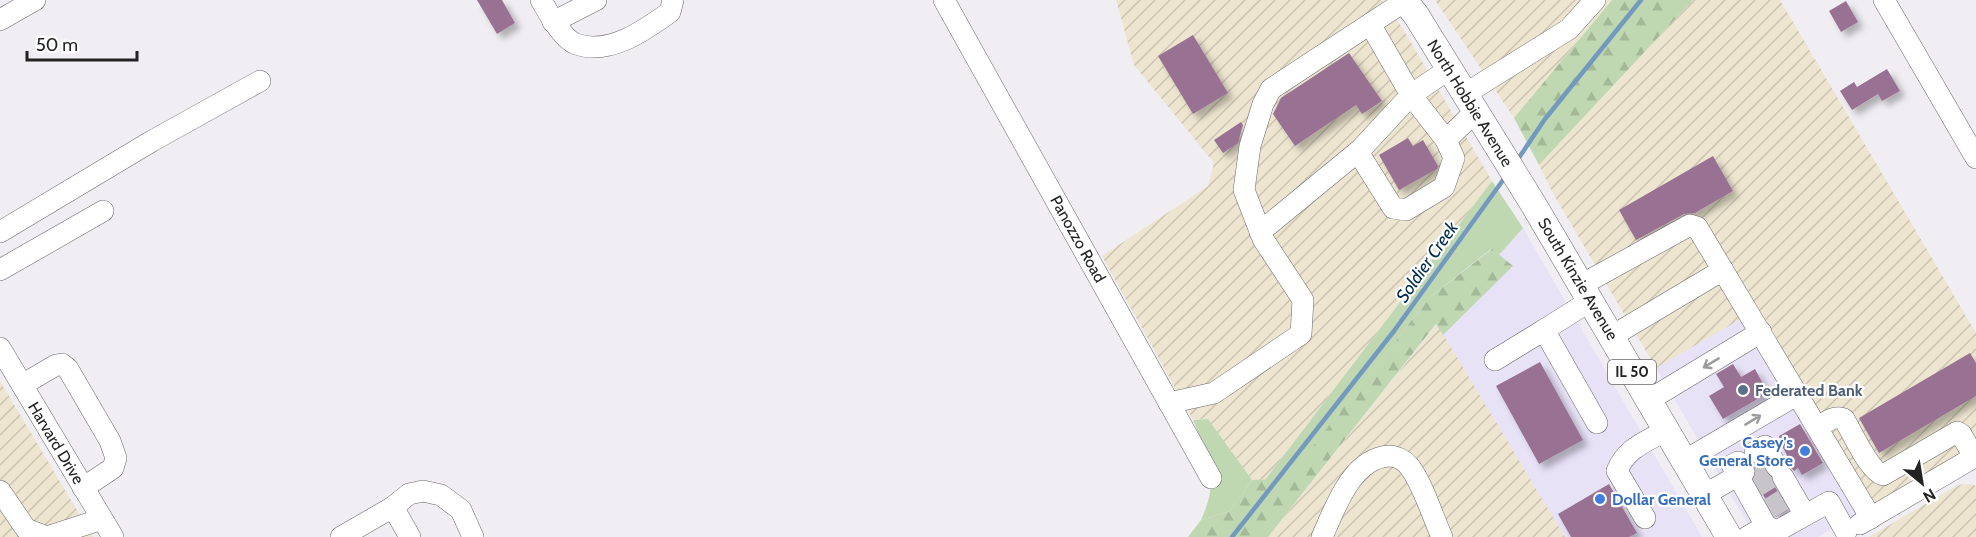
<svg xmlns="http://www.w3.org/2000/svg" width="1976" height="537" viewBox="0 0 1976 537" font-family="Cabin,sans-serif">
  <style>
    .commercial { fill: #e8e2f7 }
    .industrial { fill: url(#industrial-furrows) }
    .green { fill: #bfd8b1 }
    .forest { fill: url(#forest-firs) }
    .lines { fill: none; stroke-linecap: round; stroke-linejoin: round }
    .stream { stroke: #7399be; stroke-width: 4.5 }
    .building { fill: #997193; filter: url(#shadow) }
    .minor-tunnel { stroke: #c7c5c9; stroke-width: 21; stroke-dasharray: 21 10; stroke-linecap: butt }
    .minor-casing { stroke: #6a686b; stroke-width: 22 }
    .major-casing { stroke: #6a686b; stroke-width: 27 }
    .minor { stroke: #fff; stroke-width: 21 }
    .major { stroke: #fff; stroke-width: 26 }
    .oneway { stroke: #9c9c9c }
    .service-dot { fill: #5c6f8a; stroke: #fff; stroke-width: 2 }
    .shop-dot { fill: #3f7fe0; stroke: #fff; stroke-width: 2 }
    .labels { text-anchor: middle; dominant-baseline: central; stroke-width: 4.5; stroke-linejoin: round; paint-order: stroke }
    .shield { fill: #fff; stroke: #656566; stroke-width: 1.5 }
    .shield-label { font-size: 15px; font-weight: bold; fill: #232324 }
    .street-label { font-size: 16px; fill: #232324; stroke: #fff }
    .service-label { font-size: 16px; font-weight: bold; fill: #4e5e75; stroke: #fff; text-anchor: start }
    .shop-label { font-size: 16px; font-weight: bold; fill: #366cbe; stroke: #fff; text-anchor: end }
    .water-label { font-size: 18px; font-style: italic; fill: #002b4e; stroke: #fff }
  </style>
  <defs>
    <pattern id="industrial-furrows" width="10" height="10" patternUnits="userSpaceOnUse" patternTransform="scale(1.5)"><rect width="10" height="10" fill="#ede5cf"/><path d="M-1 1l2-2M0 10L10 0M9 11l2-2" fill="none" stroke="#cbc4b2"/></pattern>
    <pattern id="forest-firs" width="22" height="20" patternUnits="userSpaceOnUse" patternTransform="scale(1.5)"><rect width="22" height="20" fill="#bfd8b1"/><path d="M5 1l3.5 6h-7zM16 11l3.5 6h-7z" fill="#a4b998"/></pattern>
    <filter id="shadow"><feDropShadow dx="5.5" dy="5.5" stdDeviation="3" flood-color="#0004"/></filter>
  </defs>
  <rect width="100%" height="100%" fill="#f0eef2"/>
  <g class="commercial">
    <polygon points="1523,228 1702,537 1565,537 1443,335 1512,266 1499,255"/>
    <polygon points="1746,315 1860,513 1818,537 1758,537 1752,531 1656,368"/>
  </g>
  <g class="industrial">
    <polygon points="1116,0 1383,0 1403,29 1492,181 1265,480 1252,480 1208,419 1193,420 1102,256 1208,186 1214,163 1134,65"/>
    <polygon points="1435,0 1612,0 1514,118"/>
    <polygon points="1693,0 1780,0 1976,333 1976,445 1860,513 1746,316 1656,368 1555,197 1539,165"/>
    <polygon points="1437,324 1565,537 1268,537"/>
    <polygon points="0,381 93,537 0,537"/>
    <polygon points="1963,484 1971,484 1976,486 1976,537 1869,537 1956,486"/>
  </g>
  <g class="green">
    <polygon points="1492,181 1523,228 1499,255 1491,249 1430,297 1287,480 1265,480"/>
    <path d="M 1208,419 L 1252,480 L 1230,511 L 1201,520 C 1220,479 1209,458 1193,420 Z"/>
  </g>
  <g class="forest">
    <polygon points="1612,0 1693,0 1539,165 1514,118"/>
    <polygon points="1492,249 1513,266 1443,335 1436,324 1268,537 1188,537 1201,520 1230,511 1252,480 1287,479 1430,297"/>
  </g>
  <g class="lines">
    <g class="stream">
      <polyline points="1516,162 1545,119 1641,0"/>
      <polyline points="1232,537 1394,331 1506,176"/>
    </g>
  </g>
  <g class="building">
    <polygon points="477,0 502,0 515,23 497,34"/>
    <polygon points="1846,1 1858,22 1841,32 1829,11"/>
    <polygon points="1193,35 1228,93 1193,114 1158,56"/>
    <polygon points="1349,53 1382,101 1362,114 1356,105 1295,146 1273,114 1281,98"/>
    <polygon points="1887,69 1900,91 1882,101 1878,94 1852,110 1840,91 1854,82 1857,87"/>
    <polygon points="1241,122 1243,125 1238,143 1223,153 1214,140"/>
    <polygon points="1408,138 1413,146 1423,140 1438,166 1437,169 1399,190 1379,155"/>
    <polygon points="1713,156 1733,191 1695,213 1684,214 1636,240 1619,210"/>
    <polygon points="1970,353 1976,363 1976,396 1879,453 1859,418"/>
    <polygon points="1540,362 1583,440 1539,464 1496,386"/>
    <polygon points="1733,364 1741,377 1755,369 1768,393 1723,419 1709,396 1724,387 1716,374"/>
    <polygon points="1800,424 1823,463 1802,475 1798,468 1794,471 1790,466 1788,460 1789,459 1781,444 1779,436"/>
    <polygon points="1760,463 1770,478 1788,510 1776,517 1754,479 1757,471 1754,465"/>
    <polygon points="1609,484 1637,533 1629,537 1571,537 1558,514"/>
  </g>
  <g class="lines">
    <g class="minor-tunnel">
      <polyline points="1744,472 1761,462"/>
      <polyline points="1754,488 1780,472"/>
      <polyline points="1767,510 1783,500"/>
    </g>
    <defs>
      <g id="minor">
        <path d="M 541,0 C 548,12 562,39 576,44 C 609,56 645,30 670,12 L 673,0"/>
        <polyline points="944,0 1211,478"/>
        <polyline points="1884,0 1976,158"/>
        <polyline points="0,20 35,0"/>
        <polyline points="553,22 596,0"/>
        <polyline points="1370,24 1411,95 1449,69"/>
        <polyline points="1465,94 1569,29 1595,0"/>
        <polyline points="1358,152 1393,208 1406,210 1444,187 1454,158 1446,140 1476,111"/>
        <polyline points="0,232 152,141 260,81"/>
        <polyline points="1260,232 1361,149 1411,95 1446,140"/>
        <polyline points="0,270 103,211"/>
        <polyline points="1581,285 1690,225 1697,227 1871,518"/>
        <polyline points="1590,301 1544,330 1597,423"/>
        <polyline points="1612,336 1723,270"/>
        <polyline points="0,348 113,537"/>
        <polyline points="1495,360 1544,330"/>
        <polyline points="22,385 56,365 62,364 68,369 110,441 116,458 113,468 83,488"/>
        <polyline points="1649,400 1761,332"/>
        <polyline points="1169,403 1214,393 1301,334 1303,300 1263,239 1244,190 1250,146 1263,104 1271,89 1405,1"/>
        <path d="M 1818,427 C 1826,422 1834,415 1844,419 C 1852,432 1869,471 1883,475 L 1957,432 L 1961,434 L 1974,457"/>
        <polyline points="1755,452 1765,446 1777,467"/>
        <polyline points="1684,461 1798,394"/>
        <polyline points="1738,462 1732,465 1766,526 1777,531 1829,502 1846,532"/>
        <polyline points="1783,477 1805,515"/>
        <polyline points="0,491 26,529 47,537 102,519"/>
        <polyline points="1704,495 1744,472"/>
        <polyline points="393,507 409,494 423,491 441,495 461,510 473,537"/>
        <path d="M 1645,518 L 1617,471 C 1626,448 1646,442 1666,430"/>
        <polyline points="1860,524 1976,456"/>
        <polyline points="341,537 393,507 410,537"/>
        <path d="M 1322,537 C 1335,508 1352,458 1389,456 C 1396,456 1404,460 1409,466 C 1423,484 1432,515 1442,537"/>
        <polyline points="1747,537 1766,526"/>
      </g>
      <polyline id="major" points="1404,0 1416,15 1535,207 1729,537"/>
    </defs>
    <use href="#minor" class="minor-casing"/>
    <use href="#major" class="major-casing"/>
    <use href="#minor" class="minor"/>
    <use href="#major" class="major"/>
  </g>
  <defs><path id="oneway-shaft" d="M-6 0H5M1.5-3L5.5 0L1.5 3" fill="none" stroke-width="1.6" stroke-linecap="round" stroke-linejoin="round" transform="scale(1.5)"/></defs>
  <g class="oneway">
    <use href="#oneway-shaft" transform="translate(1711 363) rotate(149)"/>
    <use href="#oneway-shaft" transform="translate(1753 420) rotate(-31)"/>
  </g>
  <circle class="service-dot" cx="1743" cy="390" r="6"/>
  <g class="shop-dot">
    <circle cx="1805" cy="451" r="6"/>
    <circle cx="1600" cy="499" r="6"/>
  </g>
  <g class="labels">
    <rect class="shield" x="1608" y="360" width="48" height="24" rx="4.5"/>
    <g class="shield-label">
      <text x="1632" y="372">IL 50</text>
    </g>
    <g class="street-label">
      <text transform="translate(1470 103) rotate(58)">North Hobbie Avenue</text>
      <text transform="translate(1078 239) rotate(61)">Panozzo Road</text>
      <text transform="translate(1578 279) rotate(59)">South Kinzie Avenue</text>
      <text transform="translate(56 443) rotate(59)">Harvard Drive</text>
    </g>
    <g class="service-label">
      <text x="1755" y="390">Federated Bank</text>
    </g>
    <g class="shop-label">
      <text x="1793" y="442">Casey's<tspan x="1793" dy="18">General Store</tspan></text>
      <text x="1612" y="499" text-anchor="start">Dollar General</text>
    </g>
    <g class="water-label">
      <text transform="translate(1427 262) rotate(-55)">Soldier Creek</text>
    </g>
  </g>
  <g transform="translate(1922 483) rotate(150)" stroke="#ffffff" stroke-width="4.5" paint-order="stroke">
  <path d="M0-4.5L10 22L0 15L-10 22Z" fill="#232324"/>
  <text y="-9" font-size="16" font-weight="bold" text-anchor="middle" fill="#232324">N</text>
  </g>
  <path d="M27 51v9h110v-9" fill="none" stroke="#232324" stroke-width="3"/>
  <text x="36" y="51" font-size="18" fill="#232324" stroke="#ffffff" stroke-width="4.5" paint-order="stroke">50 m</text>
</svg>
